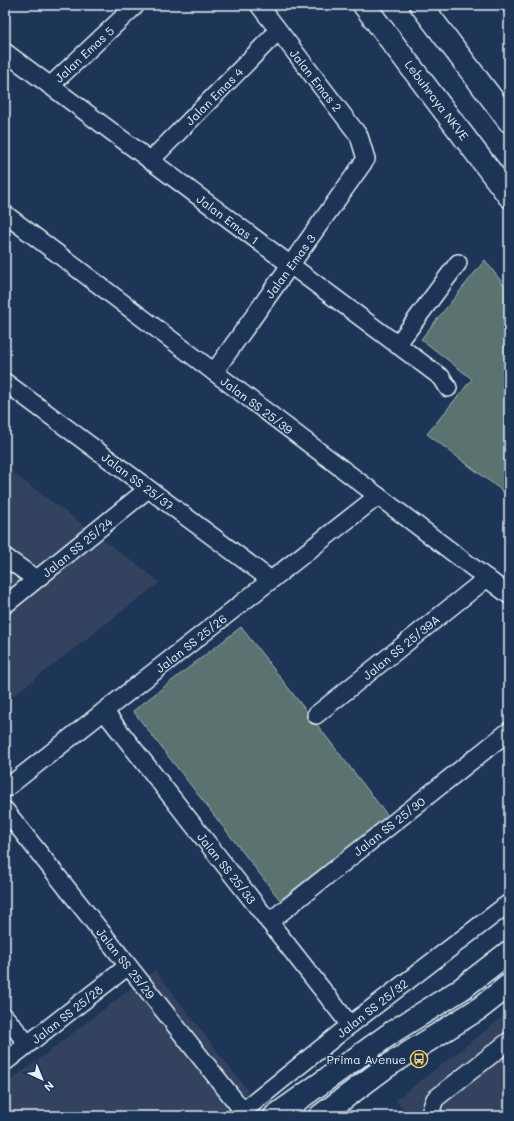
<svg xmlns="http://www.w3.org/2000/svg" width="514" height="1121" viewBox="0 0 514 1121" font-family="Mali,sans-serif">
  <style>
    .built { fill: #33435e }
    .green { fill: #5a7370; stroke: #a1b2b4 }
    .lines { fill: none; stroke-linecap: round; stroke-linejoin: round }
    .minor-casing { stroke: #e8f1f8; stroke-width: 20 }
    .secondary-casing { stroke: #e8f1f8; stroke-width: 25 }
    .motorway-casing { stroke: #e8f1f8; stroke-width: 25 }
    .minor { stroke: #1d3557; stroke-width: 17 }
    .secondary { stroke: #1d3557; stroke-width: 22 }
    .motorway { stroke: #1d3557; stroke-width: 22 }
    .tram { stroke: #e8f1f8; stroke-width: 1 }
    .labels { text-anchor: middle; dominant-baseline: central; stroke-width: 3; stroke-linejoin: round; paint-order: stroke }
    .street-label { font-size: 12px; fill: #e8f1f8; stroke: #1d3557 }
    .poi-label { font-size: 12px; fill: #e8f1f8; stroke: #1d3557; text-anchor: end }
  </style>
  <rect width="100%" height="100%" fill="#1d3557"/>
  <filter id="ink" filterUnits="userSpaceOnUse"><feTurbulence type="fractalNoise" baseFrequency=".025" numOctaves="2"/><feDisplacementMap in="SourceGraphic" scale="8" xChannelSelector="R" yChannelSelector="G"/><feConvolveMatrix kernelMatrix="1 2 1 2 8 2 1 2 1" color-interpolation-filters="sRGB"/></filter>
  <g filter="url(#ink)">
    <g class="built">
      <polygon points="5,467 160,582 5,702"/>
      <polygon points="155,970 267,1116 5,1116 5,1085"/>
      <polygon points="509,1012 509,1116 409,1116 396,1100"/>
    </g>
    <g class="green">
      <polygon points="485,260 509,292 509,496 427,434 472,379 421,339"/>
      <polygon points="241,627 388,816 280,900 133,711"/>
    </g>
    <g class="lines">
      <defs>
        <g id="minor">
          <polyline points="5,52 442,378 448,388"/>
          <polyline points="50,86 136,5"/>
          <polyline points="150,161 278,31"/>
          <polyline points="5,214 509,595"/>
          <polyline points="397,345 458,263"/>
          <polyline points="214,372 366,159 359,136 259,5"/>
          <polyline points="5,382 271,580"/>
          <polyline points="5,557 36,579"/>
          <polyline points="5,605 148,489"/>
          <polyline points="104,711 350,1025"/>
          <polyline points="316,715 487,578"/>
          <polyline points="5,789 378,496"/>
          <polyline points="5,810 247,1116"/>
          <polyline points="269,922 509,731"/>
          <polyline points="5,1017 28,1044"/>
          <polyline points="5,1062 128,966"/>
          <polyline points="237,1116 350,1025 509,903"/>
          <polyline points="434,1116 431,1110 435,1099 509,1041"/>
        </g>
        <g id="secondary">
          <polyline points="275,1116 394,1031 460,990 509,952"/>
          <polyline points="320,1116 386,1067 480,1008 509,985"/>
        </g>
        <g id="motorway">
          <polyline points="364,5 509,196"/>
          <polyline points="421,5 509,121"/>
        </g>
      </defs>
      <use href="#minor" class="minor-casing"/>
      <use href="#secondary" class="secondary-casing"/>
      <use href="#motorway" class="motorway-casing"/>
      <use href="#minor" class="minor"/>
      <use href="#secondary" class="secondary"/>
      <use href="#motorway" class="motorway"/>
      <polyline class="tram" points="499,5 509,19"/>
    </g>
  </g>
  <defs>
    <symbol id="bus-ring" viewBox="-11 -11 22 22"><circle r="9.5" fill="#1d3557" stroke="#ffd166" stroke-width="1.5"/><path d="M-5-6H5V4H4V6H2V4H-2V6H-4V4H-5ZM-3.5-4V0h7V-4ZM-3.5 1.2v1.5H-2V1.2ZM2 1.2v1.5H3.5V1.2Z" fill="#ffd166"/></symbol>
  </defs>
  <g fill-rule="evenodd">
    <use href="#bus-ring" x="409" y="1049" width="20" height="20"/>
  </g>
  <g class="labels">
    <g class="street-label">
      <text transform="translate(84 54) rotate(-43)">Jalan Emas 5</text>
      <text transform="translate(316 80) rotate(52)">Jalan Emas 2</text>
      <text transform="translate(214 96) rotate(-45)">Jalan Emas 4</text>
      <text transform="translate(437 100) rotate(53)">Lebuhraya NKVE</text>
      <text transform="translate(228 219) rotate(37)">Jalan Emas 1</text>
      <text transform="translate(290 266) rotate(-54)">Jalan Emas 3</text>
      <text transform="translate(257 405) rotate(37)">Jalan SS 25/39</text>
      <text transform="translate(138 481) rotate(37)">Jalan SS 25/37</text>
      <text transform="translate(77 547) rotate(-39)">Jalan SS 25/24</text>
      <text transform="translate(191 643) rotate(-38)">Jalan SS 25/26</text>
      <text transform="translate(401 647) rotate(-39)">Jalan SS 25/39A</text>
      <text transform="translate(389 826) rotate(-38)">Jalan SS 25/30</text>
      <text transform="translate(227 868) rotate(52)">Jalan SS 25/33</text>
      <text transform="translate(126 963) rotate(52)">Jalan SS 25/29</text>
      <text transform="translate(372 1008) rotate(-38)">Jalan SS 25/32</text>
      <text transform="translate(67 1014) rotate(-38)">Jalan SS 25/28</text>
    </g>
    <g class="poi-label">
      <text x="406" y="1059">Prima Avenue</text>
    </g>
  </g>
  <rect width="514" height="1121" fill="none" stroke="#1d3557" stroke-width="20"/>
  <rect x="10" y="10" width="494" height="1101" fill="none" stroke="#e8f1f8" stroke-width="1.5" filter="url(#ink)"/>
  <g transform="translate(42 1079) rotate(136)" stroke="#1d3557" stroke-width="3" paint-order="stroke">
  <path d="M0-3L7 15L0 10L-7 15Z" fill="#e8f1f8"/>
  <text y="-6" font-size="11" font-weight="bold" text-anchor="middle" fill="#e8f1f8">N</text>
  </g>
</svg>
